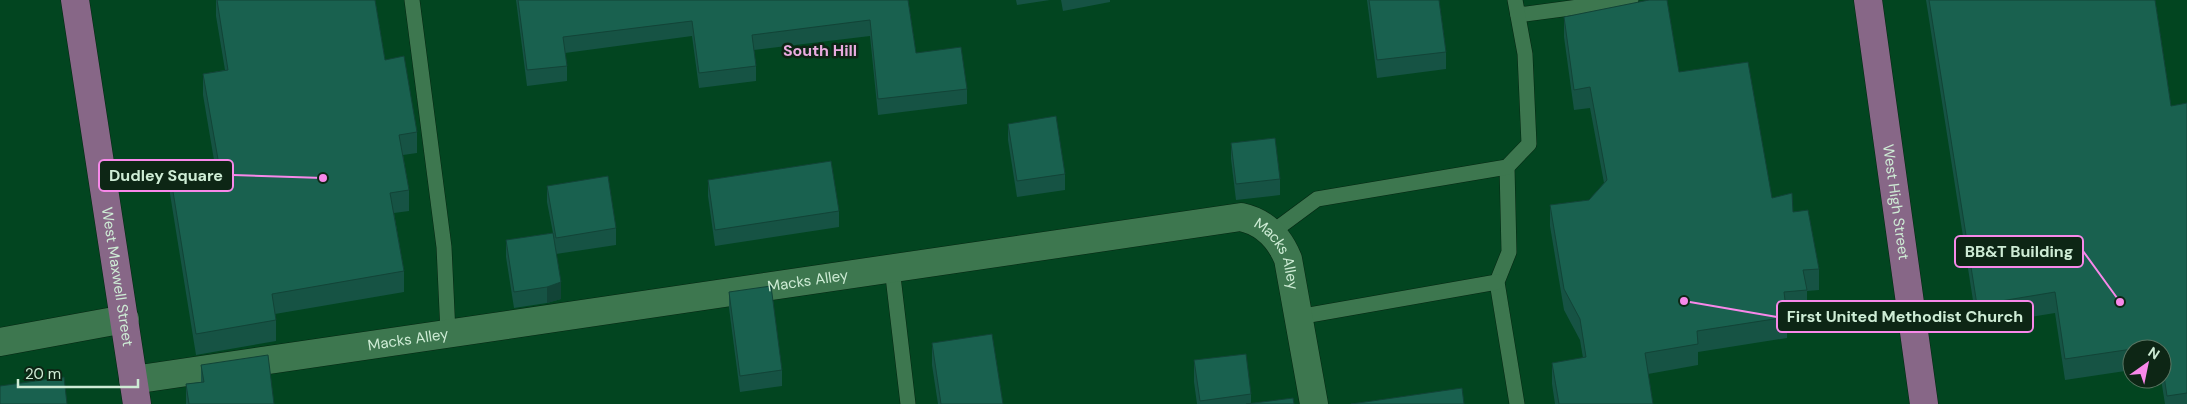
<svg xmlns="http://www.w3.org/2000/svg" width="2187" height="404" viewBox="0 0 2187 404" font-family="'DM Sans',sans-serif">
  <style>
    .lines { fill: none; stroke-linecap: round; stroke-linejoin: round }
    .service-casing { stroke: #072713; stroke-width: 16 }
    .minor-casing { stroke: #072713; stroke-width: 29 }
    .primary-casing { stroke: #072713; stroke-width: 29 }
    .service { stroke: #3d774f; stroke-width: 15 }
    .minor { stroke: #3d774f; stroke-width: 28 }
    .primary { stroke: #876787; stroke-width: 28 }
    .wall { fill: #165344 }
    .shaded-wall { fill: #124437 }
    .building { fill: #19614f; stroke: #124437 }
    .labels { text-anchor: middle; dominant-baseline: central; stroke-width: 5; stroke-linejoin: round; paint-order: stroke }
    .street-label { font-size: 15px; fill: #ceecd5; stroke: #0d2615 }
    .neighbourhood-label { font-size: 16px; font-weight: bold; fill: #eaace0; stroke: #0d2615 }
    .leader { fill: none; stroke: #f888ea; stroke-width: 2 }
    .callout-dot { fill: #f888ea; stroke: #0d2615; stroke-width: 2 }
    .callout { fill: #0d2615; stroke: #f888ea; stroke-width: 2 }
    .callout-label { font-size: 16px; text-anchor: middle; font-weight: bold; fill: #ceecd5 }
  </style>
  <rect width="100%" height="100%" fill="#024520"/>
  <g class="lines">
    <defs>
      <g id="service">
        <polyline points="412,0 444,247 448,333"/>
        <polyline points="1518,15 1631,0"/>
        <polyline points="1507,167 1509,252 1497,282 1517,404"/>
        <polyline points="1271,233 1317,199 1507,167 1529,144 1525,54 1515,0"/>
        <polyline points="892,268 908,404"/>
        <polyline points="1298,317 1497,282"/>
      </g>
      <g id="minor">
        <polyline points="0,342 125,319"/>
        <path id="s1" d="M 133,380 L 1241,217 C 1264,222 1279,237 1288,259 L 1314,404"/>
      </g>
      <g id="primary">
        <path id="s2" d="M 75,0 L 137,404"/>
        <path id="s3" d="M 1868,0 L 1924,404"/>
      </g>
    </defs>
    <use href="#service" class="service-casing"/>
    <use href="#minor" class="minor-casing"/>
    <use href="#primary" class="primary-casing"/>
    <use href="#service" class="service"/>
    <use href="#minor" class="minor"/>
    <use href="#primary" class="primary"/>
  </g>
  <g class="wall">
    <polygon points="216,0 375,0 385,60 417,132 417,153 403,155 409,190 409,211 394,213 404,271 404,292 275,314 276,320 276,341 196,355 170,194 170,173 215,166 203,95 203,74 225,70 216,16"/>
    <polygon points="516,0 908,0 916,53 967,89 967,104 878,115 870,36 754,50 756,66 756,81 699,88 692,36 565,53 567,66 567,81 527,86"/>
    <polygon points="1016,0 1050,0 1017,5"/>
    <polygon points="1061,0 1110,0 1110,2 1063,11"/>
    <polygon points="1367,0 1439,0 1446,52 1446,69 1377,78"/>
    <polygon points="1926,0 2155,0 2171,106 2187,103 2187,404 2165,404 2161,379 2162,379 2162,349 2132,349 2132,370 2065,380 2055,313 1977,326"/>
    <polygon points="1564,17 1679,72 1772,198 1793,212 1819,269 1819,290 1807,291 1807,311 1787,313 1787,338 1698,352 1698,365 1648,374 1653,404 1555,404 1552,384 1552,363 1583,358 1580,340 1564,310 1550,226 1550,205 1589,200 1604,183 1590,108 1574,110 1564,37"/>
    <polygon points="1008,124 1065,174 1065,190 1017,197 1008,140"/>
    <polygon points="1231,143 1280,179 1280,195 1236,200 1231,159"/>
    <polygon points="708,180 839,211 839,227 715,246 708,196"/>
    <polygon points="547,186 616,228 616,245 556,254 561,299 547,303 514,308 506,257 506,240 553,233 547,202"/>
    <polygon points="729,292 782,370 782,386 740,392 729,308"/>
    <polygon points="932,343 1003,404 938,404 932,365"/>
    <polygon points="1194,360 1251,394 1251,403 1294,404 1197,404 1194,382"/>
    <polygon points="201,365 274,404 186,404 186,384 201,382"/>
  </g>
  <polygon class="shaded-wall" points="561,282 561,299 547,303 547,287"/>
  <g class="building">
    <polygon points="217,0 375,0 385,60 404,56 417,132 399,135 409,190 390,193 404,271 272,294 276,320 196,334 170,173 219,165 203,74 228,70"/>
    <polygon points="518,0 908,0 916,53 961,47 967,89 878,99 870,20 752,35 756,66 699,73 692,21 563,37 567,66 527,70"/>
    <polygon points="1369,0 1439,0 1446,52 1377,60"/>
    <polygon points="1649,0 1667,0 1679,72 1748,62 1772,198 1792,193 1793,212 1808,210 1819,269 1803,270 1807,290 1784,292 1787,317 1697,331 1698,344 1645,353 1653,404 1559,404 1552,363 1586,357 1580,319 1564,289 1550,205 1589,200 1607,180 1590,87 1574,90 1564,17"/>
    <polygon points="1929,0 2155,0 2171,106 2187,103 2187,393 2167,396 2162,363 2162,349 2160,349 2159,345 2065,359 2055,292 1977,305"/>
    <polygon points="1056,116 1065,174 1017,181 1008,124"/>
    <polygon points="1275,138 1280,179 1236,184 1231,143"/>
    <polygon points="831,161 839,211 715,230 708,180"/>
    <polygon points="608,176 616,228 556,238 547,186"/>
    <polygon points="553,233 561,282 547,287 514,292 506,240"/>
    <polygon points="771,286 782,370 740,376 729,292"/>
    <polygon points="992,334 1003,404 941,404 932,343"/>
    <polygon points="1246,354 1251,394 1200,401 1194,360"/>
    <polygon points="268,355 274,404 189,404 186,384 204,382 201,365"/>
    <polygon points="64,377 67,404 0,404 0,386"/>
    <polygon points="1462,388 1464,404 1351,404"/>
    <polygon points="1293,398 1294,404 1246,404"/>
  </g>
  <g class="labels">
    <g class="street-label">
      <text stroke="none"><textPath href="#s3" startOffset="204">West High Street</textPath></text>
      <text stroke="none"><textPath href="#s1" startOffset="1176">Macks Alley</textPath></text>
      <text stroke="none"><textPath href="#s2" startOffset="280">West Maxwell Street</textPath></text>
      <text stroke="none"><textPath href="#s1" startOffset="682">Macks Alley</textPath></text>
      <text stroke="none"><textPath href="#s1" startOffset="278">Macks Alley</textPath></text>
    </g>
    <g class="neighbourhood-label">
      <text x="820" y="50">South Hill</text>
    </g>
  </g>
  <path class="leader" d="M323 178L233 175M2120 302L2083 251M1684 301L1777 317"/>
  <g class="callout-dot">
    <circle cx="323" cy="178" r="5"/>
    <circle cx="2120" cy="302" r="5"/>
    <circle cx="1684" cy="301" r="5"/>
  </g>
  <g class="callout">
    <rect x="99" y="160" width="134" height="31" rx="5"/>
    <rect x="1955" y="236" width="128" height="31" rx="5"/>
    <rect x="1777" y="301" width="256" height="31" rx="5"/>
  </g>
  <g class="callout-label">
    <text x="166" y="181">Dudley Square</text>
    <text x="2019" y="257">BB&amp;T Building</text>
    <text x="1905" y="322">First United Methodist Church</text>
  </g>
  <g transform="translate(2147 364) rotate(33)"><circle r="24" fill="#0d2615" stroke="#5a7562"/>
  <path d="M0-4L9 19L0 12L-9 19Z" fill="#f888ea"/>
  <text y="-8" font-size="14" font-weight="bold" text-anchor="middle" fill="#ceecd5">N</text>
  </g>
  <path d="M18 379v8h120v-8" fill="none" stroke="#ceecd5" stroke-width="2.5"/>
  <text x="25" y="379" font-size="15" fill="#ceecd5" stroke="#0d2615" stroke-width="4" paint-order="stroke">20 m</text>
</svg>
